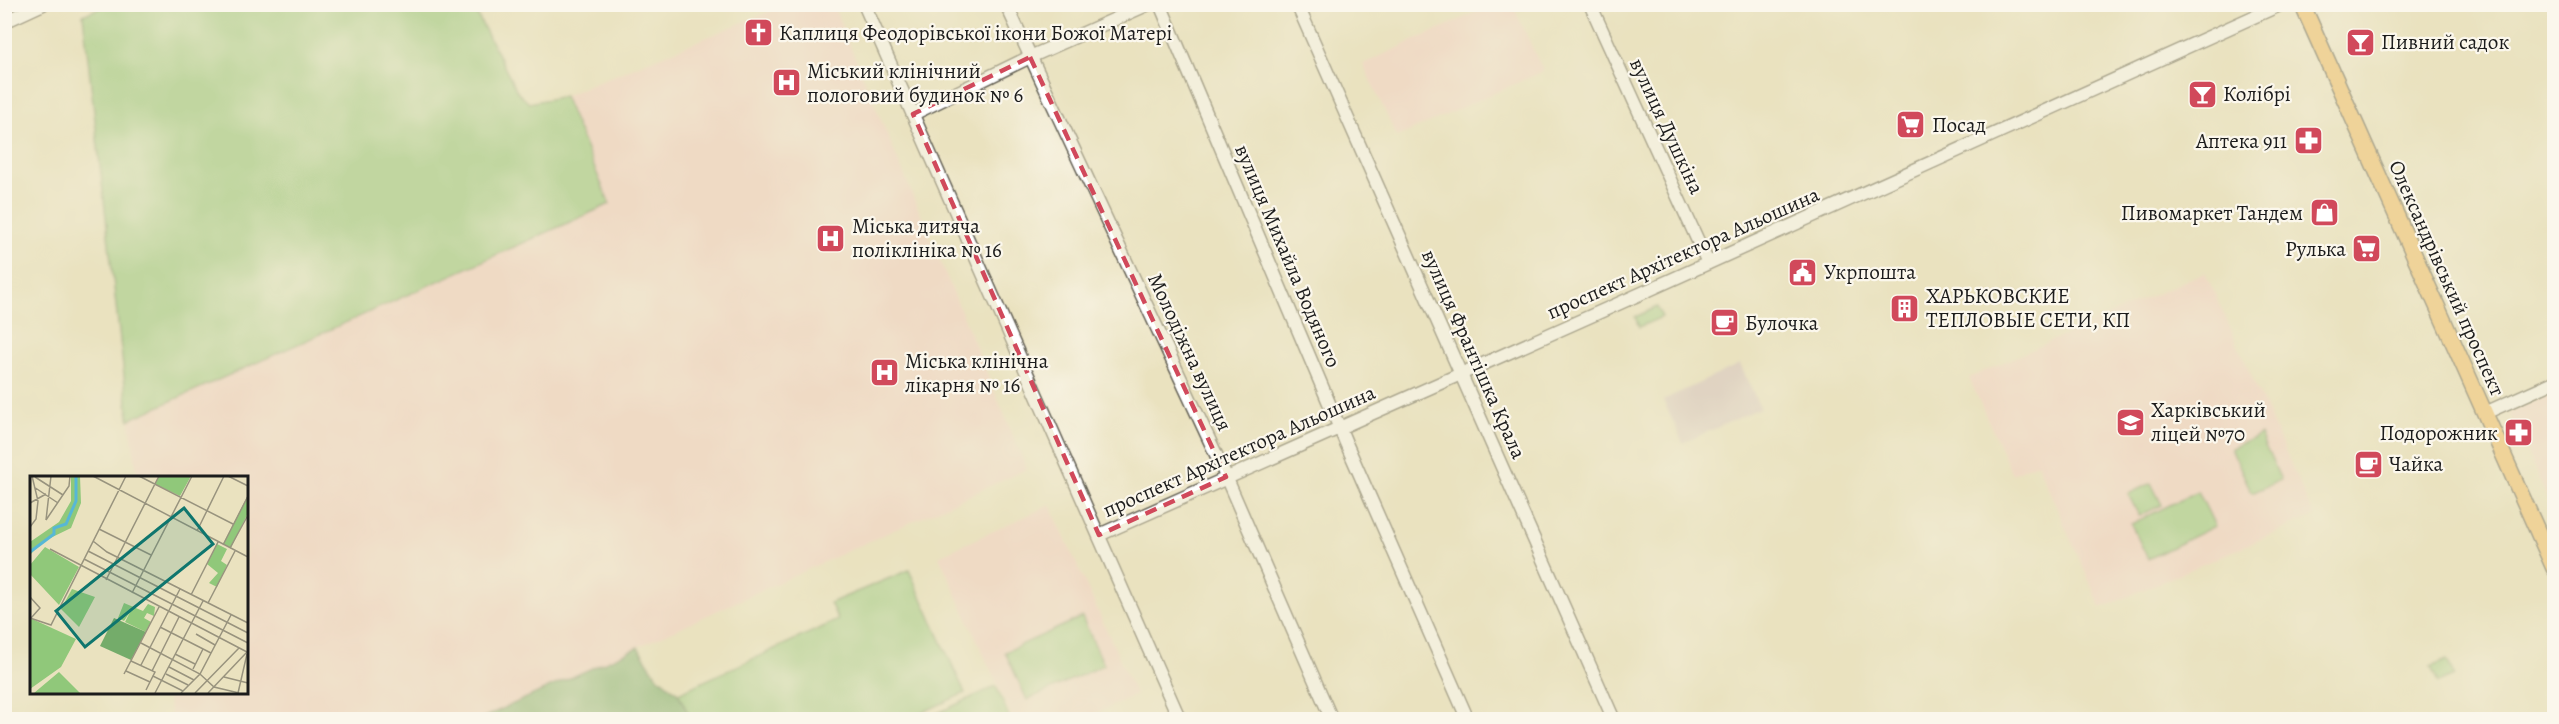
<svg xmlns="http://www.w3.org/2000/svg" width="2559" height="724" viewBox="0 0 2559 724" font-family="Alegreya,serif">
  <style>
    .built { fill: #f7d0cb }
    .industrial { fill: #d2bec2 }
    .green { fill: #90c87a; stroke: #56724b; stroke-width: 1.5 }
    .forest { fill: #74ac6a; stroke: #486443; stroke-width: 1.5 }
    .lines { fill: none; stroke-linecap: round; stroke-linejoin: round }
    .minor-casing { stroke: #646155; stroke-width: 15 }
    .major-casing { stroke: #646155; stroke-width: 18 }
    .minor { stroke: #fff; stroke-width: 12 }
    .major { stroke: #f6c06b; stroke-width: 15 }
    .marked { fill: none; stroke: #d1495b; stroke-width: 4.5; stroke-dasharray: 12 8; stroke-linejoin: round }
    .labels { text-anchor: middle; dominant-baseline: central; stroke-width: 4.5; stroke-linejoin: round; paint-order: stroke }
    .poi-label { font-size: 21px; fill: #1c1c1c; stroke: #fbf7ec; text-anchor: start }
    .street-label { font-size: 21px; fill: #1c1c1c; stroke: #fbf7ec }
    .inset-river { fill: none; stroke: #57b7d6; stroke-width: 3 }
    .inset-road { fill: none; stroke: #98937e; stroke-width: 1.5 }
    .view { fill: #0f766e; fill-opacity: 0.15; stroke: #0f766e; stroke-width: 3 }
    .inset-edge { fill: none; stroke: #1c1c1c; stroke-width: 3 }
  </style>
  <rect width="100%" height="100%" fill="#fbf7ec"/>
  <filter id="ink" filterUnits="userSpaceOnUse"><feTurbulence type="fractalNoise" baseFrequency=".0167" numOctaves="2"/><feDisplacementMap in="SourceGraphic" scale="12" xChannelSelector="R" yChannelSelector="G"/><feConvolveMatrix kernelMatrix="1 2 1 2 8 2 1 2 1" color-interpolation-filters="sRGB"/></filter>
  <filter id="wash" filterUnits="userSpaceOnUse"><feTurbulence type="fractalNoise" baseFrequency=".008" numOctaves="4" result="noise"/><feDisplacementMap in="SourceGraphic" scale="24" xChannelSelector="R" yChannelSelector="G"/><feGaussianBlur stdDeviation="1.35" result="paint"/><feColorMatrix in="noise" values="0 0 0 0 0 0 0 0 0 0 0 0 0 0 0 0 0 1.4 0 .05"/><feComposite in="paint" operator="in"/></filter>
  <g filter="url(#wash)">
    <rect width="100%" height="100%" fill="#eae2bf"/>
    <g class="built">
      <polygon points="1512,4 1543,71 1397,137 1363,64 1492,5"/>
      <polygon points="785,5 833,5 1027,469 480,719 171,719 167,693 246,692 246,478 138,478 129,420 610,204 564,96"/>
      <polygon points="2205,272 2314,516 2101,608 2037,463 2012,474 1969,378"/>
      <polygon points="2554,392 2554,513 2509,413"/>
      <polygon points="1050,505 1136,695 1083,719 1013,719 939,556"/>
    </g>
    <polygon class="industrial" points="1740,364 1760,408 1683,443 1663,400"/>
    <g class="green">
      <polygon points="108,4 472,5 518,93 529,103 564,96 610,204 129,420 83,15"/>
      <polygon points="1657,307 1662,317 1639,327 1635,317"/>
      <polygon points="2260,435 2281,480 2252,493 2231,448"/>
      <polygon points="2151,483 2162,505 2139,516 2128,494"/>
      <polygon points="2198,491 2215,526 2148,559 2131,524"/>
      <polygon points="909,570 965,693 908,719 691,720 678,693 838,620 830,603"/>
      <polygon points="1082,617 1104,665 1027,700 1005,652"/>
      <polygon points="2447,660 2454,676 2438,683 2431,667"/>
      <polygon points="996,686 1010,719 925,719"/>
    </g>
    <polygon class="forest" points="638,647 656,675 678,693 691,719 480,719"/>
  </g>
  <g filter="url(#ink)">
    <g class="lines">
      <defs>
        <g id="minor">
          <polyline points="864,4 1180,720"/>
          <polyline points="1006,4 1220,463 1332,720"/>
          <polyline points="1160,4 1346,443 1468,720"/>
          <polyline points="1297,4 1614,720"/>
          <polyline points="1590,4 1708,263"/>
          <polyline points="4,22 43,4"/>
          <polyline points="913,114 1030,57 1149,4"/>
          <polyline points="2485,413 2554,382"/>
          <polyline points="1099,535 1620,303 2282,4"/>
        </g>
        <polyline id="major" points="2302,4 2554,568"/>
      </defs>
      <use href="#minor" class="minor-casing"/>
      <use href="#major" class="major-casing"/>
      <use href="#minor" class="minor"/>
      <use href="#major" class="major"/>
    </g>
  </g>
  <path d="M0 0H2559V724H0ZM 1030,57 L 1226,477 L 1099,535 L 913,114 Z" fill="#eae2bf" fill-opacity=".55" fill-rule="evenodd"/>
  <path class="marked" d="M 1030,57 L 1226,477 L 1099,535 L 913,114 Z"/>
  <defs>
    <symbol id="church-square" viewBox="-11 -11 22 22"><rect x="-9" y="-9" width="18" height="18" rx="4" fill="#d1495b" stroke="#fbf7ec"/><path d="M-1.2-6h2.4v3.5h3.3v2.4h-3.3V6h-2.4V-.1h-3.3v-2.4h3.3Z" fill="#fff"/></symbol>
    <symbol id="bar-square" viewBox="-11 -11 22 22"><rect x="-9" y="-9" width="18" height="18" rx="4" fill="#d1495b" stroke="#fbf7ec"/><path d="M-6-5H6L.8 .8V4.5H3.5V6h-7V4.5H-.8V.8Z" fill="#fff"/></symbol>
    <symbol id="hospital-square" viewBox="-11 -11 22 22"><rect x="-9" y="-9" width="18" height="18" rx="4" fill="#d1495b" stroke="#fbf7ec"/><path d="M-5-5h3v3.5h4V-5h3V5h-3V1.5h-4V5h-3Z" fill="#fff"/></symbol>
    <symbol id="supermarket-square" viewBox="-11 -11 22 22"><rect x="-9" y="-9" width="18" height="18" rx="4" fill="#d1495b" stroke="#fbf7ec"/><path d="M-6-5.5h2.5l.6 2H6L4.5 2H-2.5L-4.4-4H-6ZM-1.5 3.2a1.3 1.3 0 1 0 .1 0ZM3 3.2a1.3 1.3 0 1 0 .1 0Z" fill="#fff"/></symbol>
    <symbol id="pharmacy-square" viewBox="-11 -11 22 22"><rect x="-9" y="-9" width="18" height="18" rx="4" fill="#d1495b" stroke="#fbf7ec"/><path d="M-2-6h4v4h4v4h-4v4h-4v-4h-4v-4h4Z" fill="#fff"/></symbol>
    <symbol id="shop-square" viewBox="-11 -11 22 22"><rect x="-9" y="-9" width="18" height="18" rx="4" fill="#d1495b" stroke="#fbf7ec"/><path d="M-5-2.5h2.3a2.7 3.5 0 0 1 5.4 0H5L5.5 6h-11ZM-1.5-2.5h3a1.5 2.3 0 0 0-3 0Z" fill="#fff"/></symbol>
    <symbol id="civic-square" viewBox="-11 -11 22 22"><rect x="-9" y="-9" width="18" height="18" rx="4" fill="#d1495b" stroke="#fbf7ec"/><path d="M-.6-6.5H3V-4.5H.6V-3L4-1V1h2V6H-6V1h2V-1L-.6-3ZM-1.2 2.5V6h2.4V2.5Z" fill="#fff"/></symbol>
    <symbol id="building-square" viewBox="-11 -11 22 22"><rect x="-9" y="-9" width="18" height="18" rx="4" fill="#d1495b" stroke="#fbf7ec"/><path d="M-4-6H4V6H1V3H-1V6H-4ZM-2.5-4.3h1.7v1.8h-1.7ZM.8-4.3h1.7v1.8H.8ZM-2.5-1h1.7V.8h-1.7ZM.8-1h1.7V.8H.8Z" fill="#fff"/></symbol>
    <symbol id="cafe-square" viewBox="-11 -11 22 22"><rect x="-9" y="-9" width="18" height="18" rx="4" fill="#d1495b" stroke="#fbf7ec"/><path d="M-5.5-4.5H6V0H3Q3 3.5 0 3.5H-2.5Q-5.5 3.5-5.5 0ZM3-3.2v2h1.7v-2ZM-6 4.5H4V6H-6Z" fill="#fff"/></symbol>
    <symbol id="school-square" viewBox="-11 -11 22 22"><rect x="-9" y="-9" width="18" height="18" rx="4" fill="#d1495b" stroke="#fbf7ec"/><path d="M0-5L7-2L0 1L-7-2ZM-4 1L0 2.5L4 1V4Q0 6-4 4Z" fill="#fff"/></symbol>
  </defs>
  <g fill-rule="evenodd">
    <use href="#church-square" x="742" y="16" width="33" height="33"/>
    <use href="#bar-square" x="2344" y="26" width="33" height="33"/>
    <use href="#hospital-square" x="770" y="66" width="33" height="33"/>
    <use href="#bar-square" x="2186" y="78" width="33" height="33"/>
    <use href="#supermarket-square" x="1894" y="108" width="33" height="33"/>
    <use href="#pharmacy-square" x="2292" y="124" width="33" height="33"/>
    <use href="#shop-square" x="2308" y="196" width="33" height="33"/>
    <use href="#hospital-square" x="814" y="222" width="33" height="33"/>
    <use href="#supermarket-square" x="2350" y="232" width="33" height="33"/>
    <use href="#civic-square" x="1786" y="256" width="33" height="33"/>
    <use href="#building-square" x="1888" y="292" width="33" height="33"/>
    <use href="#cafe-square" x="1708" y="306" width="33" height="33"/>
    <use href="#hospital-square" x="868" y="356" width="33" height="33"/>
    <use href="#school-square" x="2114" y="406" width="33" height="33"/>
    <use href="#pharmacy-square" x="2502" y="416" width="33" height="33"/>
    <use href="#cafe-square" x="2352" y="448" width="33" height="33"/>
  </g>
  <g class="labels">
    <g class="poi-label">
      <text x="779" y="33">Каплиця Феодорівської ікони Божої Матері</text>
      <text x="2381" y="42">Пивний садок</text>
      <text x="807" y="71">Міський клінічний<tspan x="807" dy="24">пологовий будинок № 6</tspan></text>
      <text x="2223" y="94">Колібрі</text>
      <text x="1932" y="125">Посад</text>
      <text x="2287" y="141" text-anchor="end">Аптека 911</text>
      <text x="2303" y="213" text-anchor="end">Пивомаркет Тандем</text>
      <text x="852" y="226">Міська дитяча<tspan x="852" dy="24">поліклініка № 16</tspan></text>
      <text x="2346" y="249" text-anchor="end">Рулька</text>
      <text x="1824" y="272">Укрпошта</text>
      <text x="1926" y="296">ХАРЬКОВСКИЕ<tspan x="1926" dy="24">ТЕПЛОВЫЕ СЕТИ, КП</tspan></text>
      <text x="1745" y="323">Булочка</text>
      <text x="905" y="361">Міська клінічна<tspan x="905" dy="24">лікарня № 16</tspan></text>
      <text x="2151" y="410">Харківський<tspan x="2151" dy="24">ліцей №70</tspan></text>
      <text x="2498" y="433" text-anchor="end">Подорожник</text>
      <text x="2389" y="464">Чайка</text>
    </g>
    <g class="street-label">
      <text transform="translate(1667 126) rotate(65)">вулиця Душкіна</text>
      <text transform="translate(1683 253) rotate(-24)">проспект Архітектора Альошина</text>
      <text transform="translate(1288 256) rotate(67)">вулиця Михайла Водяного</text>
      <text transform="translate(2447 278) rotate(66)">Олександрівський проспект</text>
      <text transform="translate(1190 352) rotate(65)">Молодіжна вулиця</text>
      <text transform="translate(1474 354) rotate(66)">вулиця Франтішка Крала</text>
      <text transform="translate(1239 451) rotate(-24)">проспект Архітектора Альошина</text>
    </g>
  </g>
  <g transform="translate(30 476)">
    <rect width="218" height="218" fill="#eae2bf"/>
    <path d="M 41,0 L 50,0 L 51,27 L 41,52 L 12,66 L 0,79 L 0,66 L 29,46 L 41,25 ZM 129,0 L 161,0 L 150,20 L 125,8 ZM 217,21 L 217,39 L 201,72 L 193,68 ZM 187,68 L 197,73 L 191,85 L 197,89 L 187,111 L 179,107 L 188,97 L 177,88 ZM 15,71 L 49,91 L 29,129 L 0,98 L 0,89 ZM 42,113 L 65,121 L 49,151 L 31,133 ZM 94,127 L 113,135 L 118,128 L 125,131 L 124,140 L 117,137 L 114,142 L 121,146 L 116,156 L 95,146 L 100,136 L 94,145 L 88,142 ZM 0,142 L 46,163 L 31,191 L 0,213 ZM 29,196 L 50,217 L 4,217 Z" fill="#90c87a"/>
    <path d="M 84,142 L 116,156 L 101,184 L 70,170 Z" fill="#74ac6a"/>
    <path class="inset-river" d="M 0,76 L 24,58 L 24,52 L 36,48 L 46,25 L 46,0"/>
    <path class="inset-road" d="M 63,0 L 218,81M 109,0 L 203,48M 198,0 L 218,10M 5,1 L 33,19M 4,11 L 28,27M 0,27 L 16,18M 16,44 L 39,10 L 40,0M 16,44 L 21,0M 0,51 L 6,43 L 8,25 L 2,0M 69,53 L 121,79M 167,55 L 194,0M 63,65 L 77,76 L 218,147M 193,69 L 218,20M 200,72 L 218,39M 20,73 L 217,176M 58,75 L 218,157M 54,83 L 218,167M 76,104 L 129,0M 102,117 L 162,0M 161,119 L 188,66M 0,121 L 10,132 L 1,142M 178,127 L 205,75M 0,142 L 21,149 L 96,0M 130,151 L 181,177M 166,158 L 185,169M 111,167 L 170,198 L 184,211 L 209,217M 145,178 L 165,188M 101,185 L 125,196 L 123,200M 111,189 L 150,113M 139,191 L 164,204M 163,193 L 173,173M 96,195 L 120,206M 122,195 L 149,141M 94,198 L 129,131M 136,198 L 158,209M 194,201 L 218,207M 116,214 L 123,200 L 153,215M 125,217 L 173,125M 151,217 L 170,198 L 201,139M 165,217 L 209,172M 178,217 L 217,176M 208,217 L 217,178"/>
    <path class="view" d="M 154,32 L 183,68 L 55,171 L 26,135 Z"/>
    <rect width="218" height="218" class="inset-edge"/>
  </g>
  <rect width="2559" height="724" fill="none" stroke="#fbf7ec" stroke-width="24"/>
</svg>
